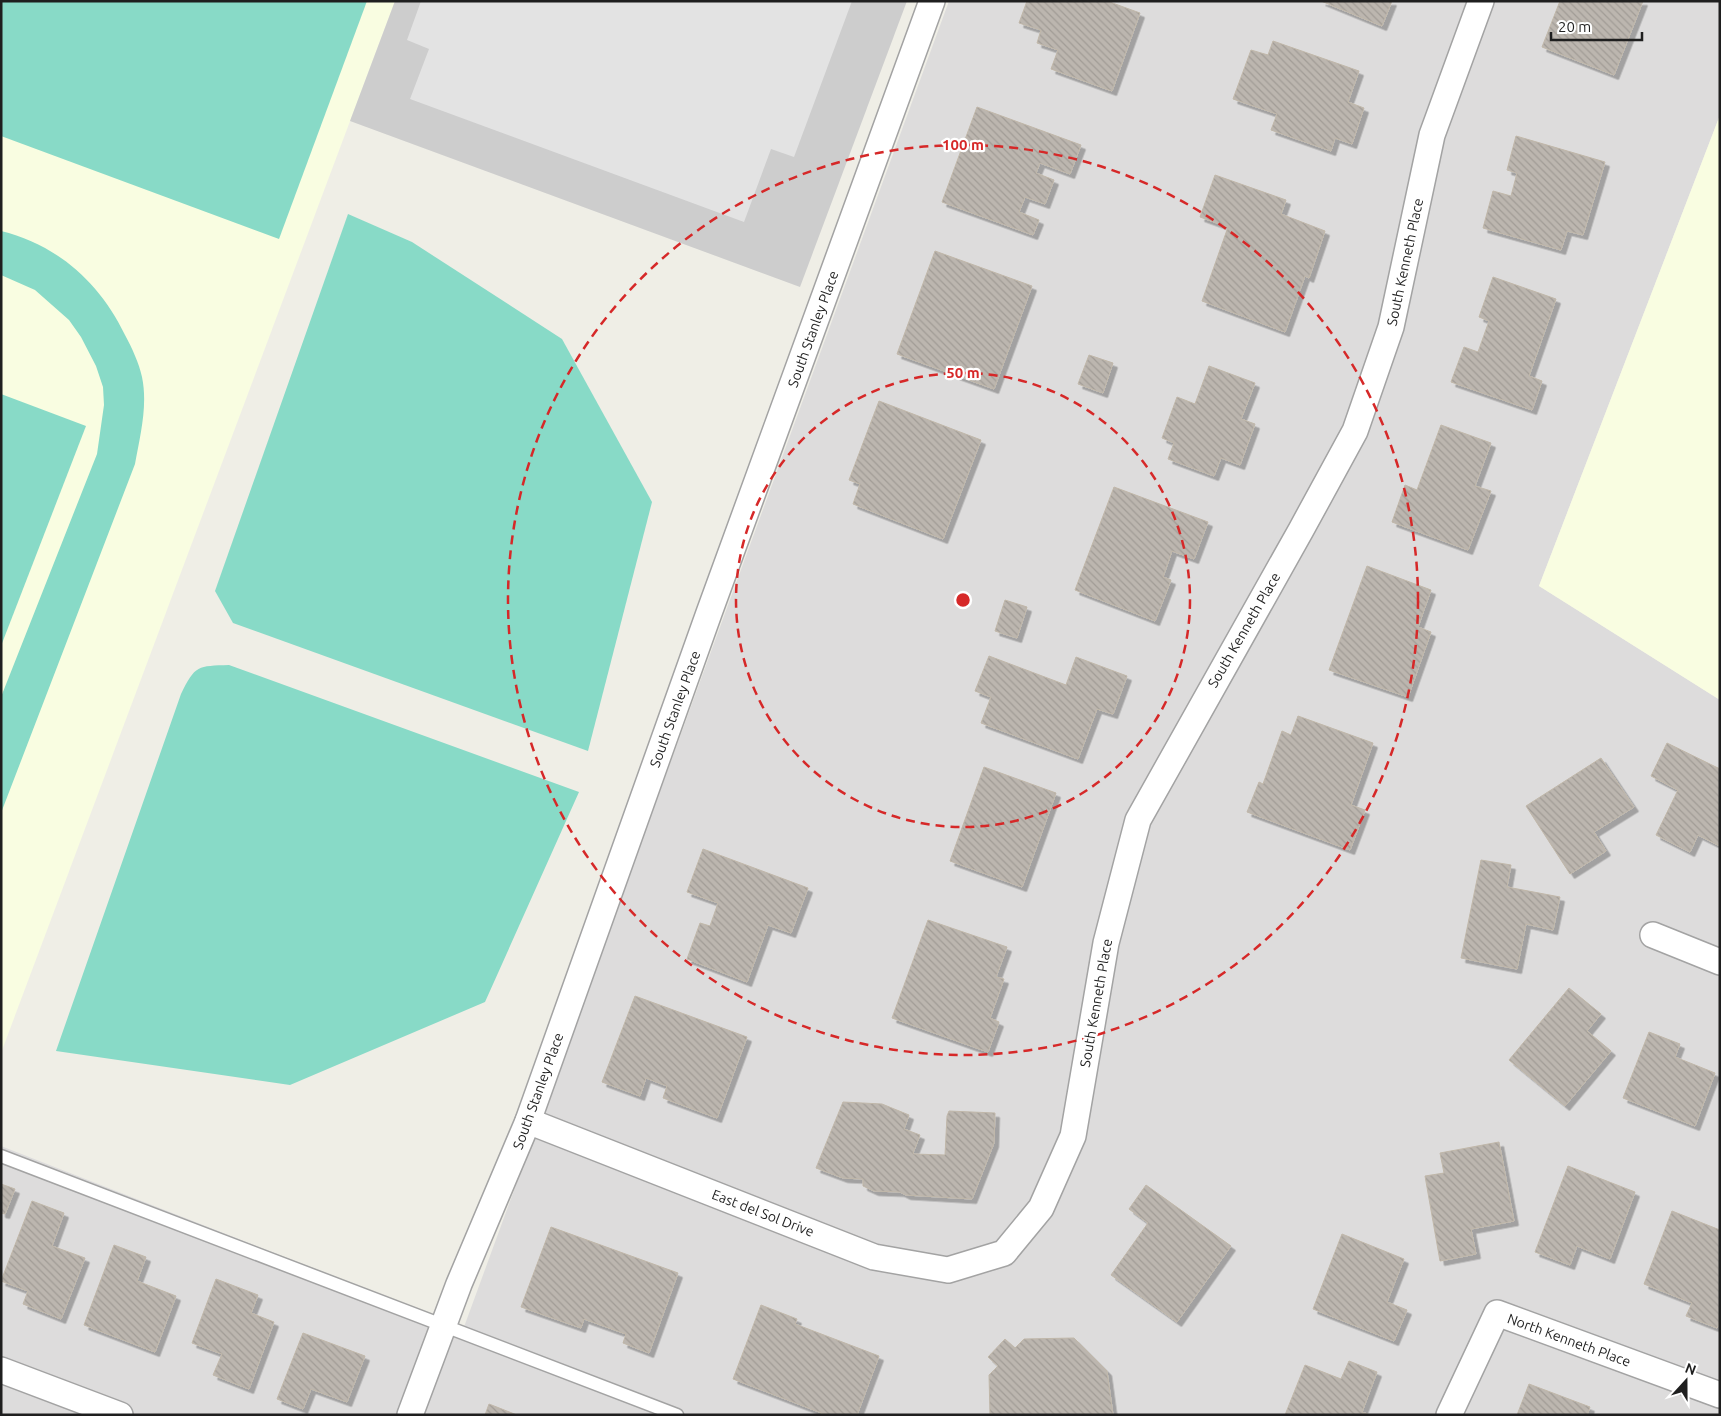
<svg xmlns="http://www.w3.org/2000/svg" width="1721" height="1416" viewBox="0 0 1721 1416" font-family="Ubuntu,sans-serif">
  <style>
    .residential { fill: #dddcdc }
    .education { fill: #f9fde1 }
    .religious { fill: #cdcdcd }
    .pitch { fill: #88dac7 }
    .parking { fill: #e3e3e3 }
    .building { fill: url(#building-back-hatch); stroke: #c0b7a9; filter: url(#shadow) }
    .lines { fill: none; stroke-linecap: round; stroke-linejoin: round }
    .service-casing { stroke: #a3a3a3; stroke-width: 15 }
    .minor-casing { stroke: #a3a3a3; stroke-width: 28 }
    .service { stroke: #fff; stroke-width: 12 }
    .minor { stroke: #fff; stroke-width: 25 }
    .ring { fill: none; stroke: #d62828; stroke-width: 2.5; stroke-dasharray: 9 6 }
    .labels { text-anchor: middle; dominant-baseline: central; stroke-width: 4.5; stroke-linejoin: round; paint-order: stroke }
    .street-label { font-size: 14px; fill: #1f1f1f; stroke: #fff }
    .centre { fill: #d62828; stroke: #fff; stroke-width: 2.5 }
    .ring-label { font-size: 15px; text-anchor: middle; font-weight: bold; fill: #d62828; stroke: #fff; stroke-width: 4.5; stroke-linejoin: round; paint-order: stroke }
  </style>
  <defs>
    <pattern id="building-back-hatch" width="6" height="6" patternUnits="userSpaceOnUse" patternTransform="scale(1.25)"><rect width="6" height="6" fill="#bcb6af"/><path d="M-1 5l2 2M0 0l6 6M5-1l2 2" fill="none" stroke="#a19c96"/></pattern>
    <filter id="shadow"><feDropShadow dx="4.5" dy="4.5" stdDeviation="0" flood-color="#0004"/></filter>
  </defs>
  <rect width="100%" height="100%" fill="#efeee6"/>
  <polygon class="residential" points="949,1 1720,1 1720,115 1539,586 1720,700 1720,1415 1,1415 1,1146 464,1327"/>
  <g class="education">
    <polygon points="1,1 395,1 1,1053"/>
    <polygon points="1720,115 1720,700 1539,586"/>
  </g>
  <polygon class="religious" points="395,1 907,1 800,287 350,121"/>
  <g class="pitch">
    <polygon points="1,1 367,1 279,239 1,136"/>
    <polygon points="348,214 412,242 562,339 652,502 588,751 233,623 215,591"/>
    <path d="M 1,231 C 58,245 100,283 125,335 C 132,348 139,363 142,377 C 148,406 140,436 135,464 L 1,813 L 1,697 L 97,454 L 104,405 L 103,387 L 96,366 L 81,337 L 69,320 L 35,290 L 1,275 Z"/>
    <polygon points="1,394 86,426 1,646"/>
    <path d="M 229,665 L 579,792 L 485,1002 L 290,1085 L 56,1051 L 181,694 C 195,665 198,666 229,665 Z"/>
  </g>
  <polygon class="parking" points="421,1 852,1 794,157 771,149 744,222 410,99 429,49 407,40"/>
  <g class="building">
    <polygon points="1027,1 1107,1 1140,13 1112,91 1051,69 1058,50 1037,43 1041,30 1019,23"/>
    <polygon points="1321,1 1392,1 1382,26"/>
    <polygon points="1560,1 1643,1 1614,75 1542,47"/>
    <polygon points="1273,41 1359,71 1348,102 1364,108 1352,144 1335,138 1331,151 1271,130 1277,114 1233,99 1251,50 1268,55"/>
    <polygon points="977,107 1081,145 1070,174 1040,163 1036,173 1054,180 1045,204 1025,197 1019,212 1039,220 1033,235 942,202"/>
    <polygon points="1516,136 1605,162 1583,235 1567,231 1561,250 1483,228 1493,191 1511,196 1517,173 1507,170"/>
    <polygon points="1215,175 1286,200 1281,214 1325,231 1309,278 1305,276 1285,332 1202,301 1228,227 1200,217"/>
    <polygon points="935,251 1032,286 994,389 897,354"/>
    <polygon points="1493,277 1556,299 1529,376 1542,381 1532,410 1451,382 1464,347 1478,352 1489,321 1479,317"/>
    <polygon points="1089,355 1113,363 1103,393 1078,384"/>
    <polygon points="1209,366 1255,383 1241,419 1255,424 1240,465 1221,458 1214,476 1168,459 1174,443 1162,438 1177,397 1195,404"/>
    <polygon points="879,401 981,440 943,539 853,504 860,484 849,480"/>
    <polygon points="1441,425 1491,443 1475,486 1491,491 1468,550 1392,522 1405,485 1417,490"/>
    <polygon points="1114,487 1208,522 1194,559 1172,551 1163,577 1171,580 1155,621 1075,590"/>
    <polygon points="1367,566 1431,590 1418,627 1431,632 1408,697 1329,670"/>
    <polygon points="1005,600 1027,607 1017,638 995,631"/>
    <polygon points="989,656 1066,685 1076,657 1127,676 1113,714 1097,709 1078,759 981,723 991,697 975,691"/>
    <polygon points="1298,716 1373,743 1351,805 1365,810 1350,850 1247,812 1259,782 1263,784 1282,731 1291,735"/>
    <polygon points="1667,743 1720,769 1720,846 1698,835 1690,852 1656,835 1678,790 1651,776"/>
    <polygon points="1601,758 1634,807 1594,832 1606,851 1570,874 1526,806"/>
    <polygon points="984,767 1056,793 1022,887 950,861"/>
    <polygon points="703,849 808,888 791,933 768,925 747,982 687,959 700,923 710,926 718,903 687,892"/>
    <polygon points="1481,860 1511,865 1507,887 1560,897 1553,930 1526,924 1517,969 1461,958"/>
    <polygon points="928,920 1007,947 996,977 1004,979 990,1018 999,1022 988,1052 892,1018"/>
    <polygon points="1569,988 1601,1014 1587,1031 1611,1051 1565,1106 1509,1060"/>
    <polygon points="635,996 747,1037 717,1118 663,1098 667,1086 646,1078 640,1096 602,1082"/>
    <polygon points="1649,1032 1680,1044 1675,1057 1715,1073 1695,1126 1623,1098"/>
    <polygon points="843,1102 882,1104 909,1115 904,1129 920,1135 913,1153 914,1154 945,1155 947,1116 949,1111 995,1113 994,1143 972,1199 906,1195 900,1192 874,1191 863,1186 863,1179 843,1178 816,1168"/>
    <polygon points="1499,1142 1514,1221 1471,1229 1476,1254 1440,1261 1425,1176 1444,1173 1440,1153"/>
    <polygon points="1568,1166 1635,1192 1610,1259 1577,1246 1570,1265 1535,1252"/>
    <polygon points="1,1184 15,1189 5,1214 1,1213"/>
    <polygon points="1146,1185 1231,1246 1177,1322 1111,1275 1148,1223 1129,1209"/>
    <polygon points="32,1201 64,1213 52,1246 85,1258 61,1319 23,1304 28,1291 1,1281"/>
    <polygon points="1672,1211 1720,1230 1720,1321 1717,1328 1686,1316 1692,1303 1644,1284"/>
    <polygon points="551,1227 678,1273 649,1353 623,1343 626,1334 584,1319 581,1328 521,1307"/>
    <polygon points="1342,1234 1404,1259 1387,1302 1407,1310 1394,1341 1313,1309"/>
    <polygon points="114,1245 146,1257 137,1281 176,1296 155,1352 84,1325"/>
    <polygon points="216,1279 258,1295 251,1313 274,1322 249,1389 213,1375 222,1354 192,1343"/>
    <polygon points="761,1305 797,1319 795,1324 879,1356 857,1415 827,1415 733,1379"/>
    <polygon points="303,1333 365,1356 347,1402 311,1389 303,1409 277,1399"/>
    <polygon points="1074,1338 1107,1371 1113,1415 990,1415 989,1375 998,1366 988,1357 1005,1339 1015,1348 1024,1339"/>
    <polygon points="1349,1361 1377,1372 1362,1412 1370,1415 1285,1415 1305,1365 1341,1379"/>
    <polygon points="1529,1384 1590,1407 1587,1415 1517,1415"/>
    <polygon points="489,1404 517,1415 485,1415"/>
  </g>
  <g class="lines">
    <defs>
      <polyline id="service" points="1,1156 677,1415"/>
      <g id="minor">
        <polyline points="1653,935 1720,962"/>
        <polyline points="528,1121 874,1257 948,1270 1004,1253 1041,1208 1073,1136 1106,943 1138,820 1301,530 1355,431 1391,327 1432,135 1481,1"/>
        <polyline points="1,1370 120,1415"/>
        <polyline points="410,1415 459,1284 528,1121 709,613 932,1"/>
        <polyline points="1449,1415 1497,1313 1720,1395"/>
      </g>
    </defs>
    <use href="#service" class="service-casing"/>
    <use href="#minor" class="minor-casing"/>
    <use href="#service" class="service"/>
    <use href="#minor" class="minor"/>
  </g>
  <g class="ring">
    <circle cx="963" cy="600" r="227"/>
    <circle cx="963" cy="600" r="455"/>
  </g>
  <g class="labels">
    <g class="street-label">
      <text transform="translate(1405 262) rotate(-78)">South Kenneth Place</text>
      <text transform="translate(813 329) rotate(-70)">South Stanley Place</text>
      <text transform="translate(1244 630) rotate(-60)">South Kenneth Place</text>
      <text transform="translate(675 709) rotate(-70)">South Stanley Place</text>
      <text transform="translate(1096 1003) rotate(-80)">South Kenneth Place</text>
      <text transform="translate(538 1091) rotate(-70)">South Stanley Place</text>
      <text transform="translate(763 1213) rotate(21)">East del Sol Drive</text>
      <text transform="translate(1569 1340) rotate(20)">North Kenneth Place</text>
    </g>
  </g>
  <circle cx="963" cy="600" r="8" class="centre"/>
  <g class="ring-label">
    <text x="963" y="150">100 m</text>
    <text x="963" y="378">50 m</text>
  </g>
  <rect width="1721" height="1416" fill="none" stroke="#1f1f1f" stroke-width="5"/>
  <g transform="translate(1686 1381) rotate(21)" stroke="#ffffff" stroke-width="4" paint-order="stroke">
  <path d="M0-4L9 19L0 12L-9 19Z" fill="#1f1f1f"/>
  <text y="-8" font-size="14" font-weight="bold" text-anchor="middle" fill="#1f1f1f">N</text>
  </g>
  <path d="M1551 32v8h91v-8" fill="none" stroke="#1f1f1f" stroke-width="2.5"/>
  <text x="1558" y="32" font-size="15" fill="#1f1f1f" stroke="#ffffff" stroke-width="4" paint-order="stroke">20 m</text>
</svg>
